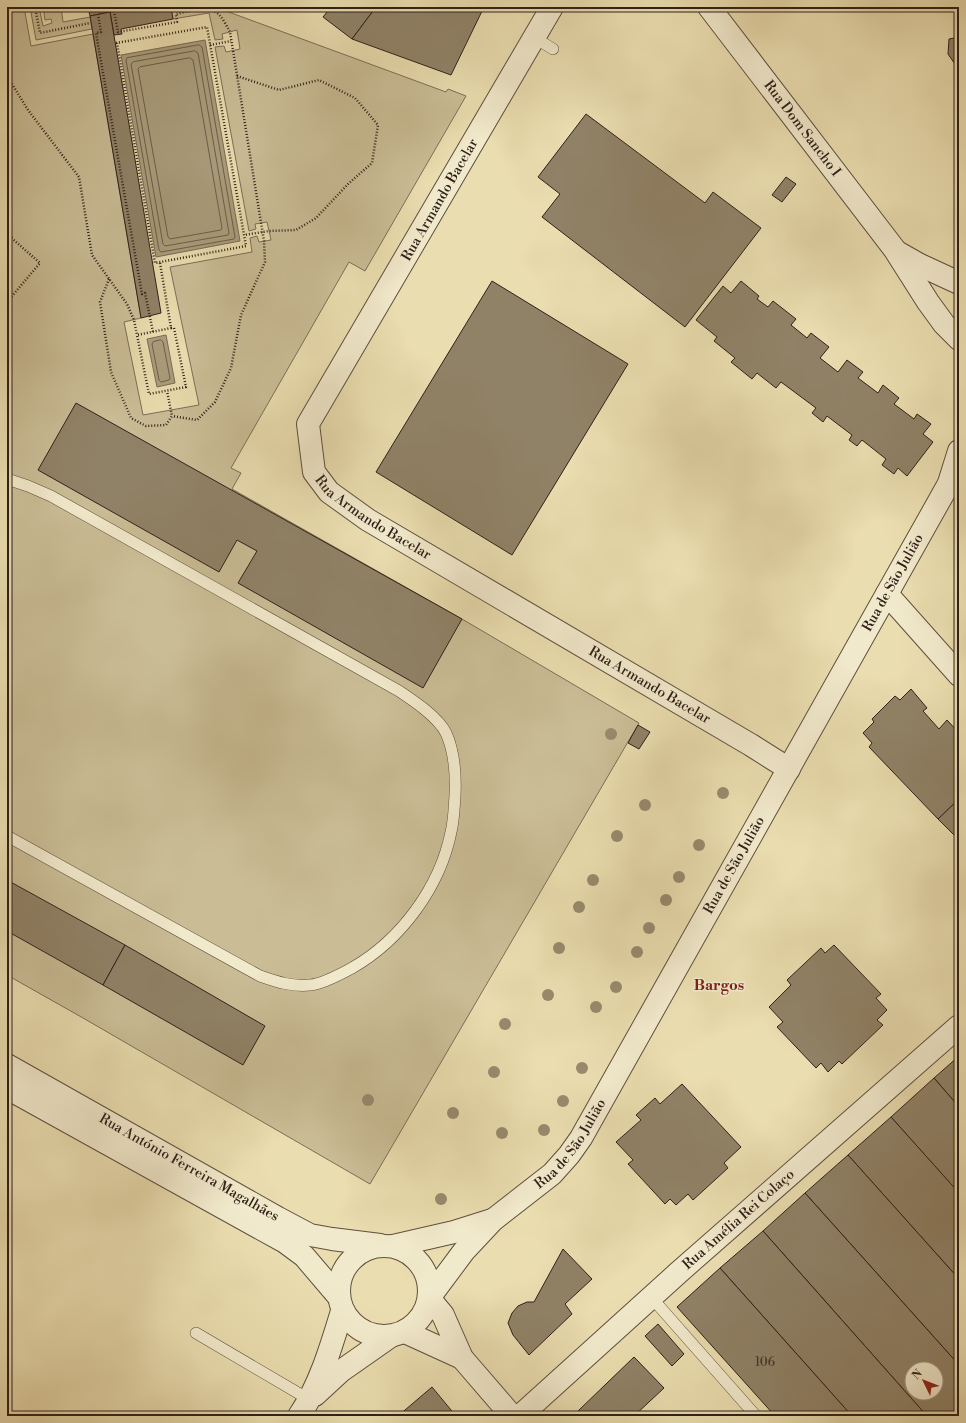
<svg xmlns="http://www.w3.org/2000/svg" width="966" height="1423" viewBox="0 0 966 1423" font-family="'Libre Bodoni',serif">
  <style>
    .green { fill: #cabd96; stroke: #7c6e58 }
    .water { fill: #aa9d7c; stroke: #796b55 }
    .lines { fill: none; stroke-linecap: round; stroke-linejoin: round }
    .shore { stroke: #6c5e4b; stroke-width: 1 }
    .building { fill: #908267; stroke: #2f201a; fill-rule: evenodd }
    .service-casing { stroke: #5e4f3f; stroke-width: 12 }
    .minor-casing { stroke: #5e4f3f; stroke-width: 24 }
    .tertiary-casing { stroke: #5e4f3f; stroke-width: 24 }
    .path { stroke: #2f201a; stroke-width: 2.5; stroke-dasharray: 1 2; stroke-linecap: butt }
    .service { stroke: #f1e9cb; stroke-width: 11 }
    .minor { stroke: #f1e9cb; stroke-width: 22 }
    .tertiary { stroke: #f1e9cb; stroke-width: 22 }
    .tree { fill: #998a6e }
    .labels { text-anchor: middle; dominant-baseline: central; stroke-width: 3; stroke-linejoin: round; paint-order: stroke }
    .number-label { font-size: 12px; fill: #47382d }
    .street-label { font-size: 14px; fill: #2f201a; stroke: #f1e9cb }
    .neighbourhood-label { font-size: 15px; font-weight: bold; fill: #7a1f14; stroke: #f1e9cb }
  </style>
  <rect width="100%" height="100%" fill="#eaddaf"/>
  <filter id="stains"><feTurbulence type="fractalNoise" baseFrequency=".005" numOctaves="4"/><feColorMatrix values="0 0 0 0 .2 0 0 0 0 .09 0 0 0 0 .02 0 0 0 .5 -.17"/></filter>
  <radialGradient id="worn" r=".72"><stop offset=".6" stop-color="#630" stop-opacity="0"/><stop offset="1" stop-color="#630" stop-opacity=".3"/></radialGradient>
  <g class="green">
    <polygon points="7,7 24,7 31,46 93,34 141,318 124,322 143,415 199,405 170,267 252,252 250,238 257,236 259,242 271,240 267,222 255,224 256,229 249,231 215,47 224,46 226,52 240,49 237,30 222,34 223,39 215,40 209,13 173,19 171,10 185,7 229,7 226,11 446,92 448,89 466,96 365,271 349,262 231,468 241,473 232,489 462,619 639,723 370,1184 83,1018 7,975"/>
    <polygon points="30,7 39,7 43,26 52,23 51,19 45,20 43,7 61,7 63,22 90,17 92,29 36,40"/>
  </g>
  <g class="water">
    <polygon points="205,40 240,241 156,257 121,55"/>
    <polygon points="166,335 175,383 157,387 147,339"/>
  </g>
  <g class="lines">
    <g class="shore">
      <polygon points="199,45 202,47 235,237 234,239 161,252 159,250 126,60 127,58"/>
      <polygon points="195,51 198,53 229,233 228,235 165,246 163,244 131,64 133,62"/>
      <polygon points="190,58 193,60 222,228 221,230 170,239 168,237 138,69 140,67"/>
      <polygon points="161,340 163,342 170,378 169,380 161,382 159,380 152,344 153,342"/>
    </g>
  </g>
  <g class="building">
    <polygon points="88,7 119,7 119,10 90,16"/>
    <polygon points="119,7 136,7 119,10"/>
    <polygon points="136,7 171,7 173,19 121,29 122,34 114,35 110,12"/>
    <polygon points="331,7 376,7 352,39 323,17"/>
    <polygon points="376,7 484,7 451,75 352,39"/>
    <polygon points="110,12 161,313 141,318 90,16"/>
    <polygon points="959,37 959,70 948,54 949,39"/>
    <polygon points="586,114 705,203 713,192 761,228 685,327 542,217 560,194 538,177"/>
    <polygon points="786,177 796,184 782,202 772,195"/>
    <polygon points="492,281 628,364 512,555 376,472"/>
    <polygon points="741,281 759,296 757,299 768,307 773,301 796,319 791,325 807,338 811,333 829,347 820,358 838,372 847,360 863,372 858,378 878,393 883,385 899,398 894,404 914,419 917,414 931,424 923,434 933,442 907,476 898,468 894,474 882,465 886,459 862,440 857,446 849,440 852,435 827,416 823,422 812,413 816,408 781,382 776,388 757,373 752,379 731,362 735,358 714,341 717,337 696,320 723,286 731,293"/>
    <polygon points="76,403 462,619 423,688 238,583 257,551 237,540 219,572 38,470"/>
    <polygon points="911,689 927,708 923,711 939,729 947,720 959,733 959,799 938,819 869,747 872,743 863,733 874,722 872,719 895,696 900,700"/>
    <polygon points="638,725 650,732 639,749 628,743"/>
    <polygon points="959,799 959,840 938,819"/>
    <polygon points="7,880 125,945 103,985 7,931"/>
    <polygon points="125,945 265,1026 243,1065 103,985"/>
    <polygon points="834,945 881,994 876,998 887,1010 877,1020 883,1025 842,1064 839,1061 828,1072 821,1063 816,1068 777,1027 783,1022 769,1007 791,985 787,980 821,948 825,953"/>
    <polygon points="959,1056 959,1107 934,1078"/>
    <polygon points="934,1078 959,1107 959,1193 891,1117"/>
    <polygon points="682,1084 741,1147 724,1163 728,1168 693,1200 688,1194 676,1205 670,1199 665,1204 628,1164 633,1160 616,1142 641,1120 636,1115 655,1098 660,1104"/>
    <polygon points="891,1117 959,1193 959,1279 848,1155"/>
    <polygon points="848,1155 959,1279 959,1365 805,1193"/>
    <path d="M 805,1193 L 959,1365 L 959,1410 L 953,1416 L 927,1416 L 763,1231 ZM 912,1369 L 936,1369 L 936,1393 L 912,1393 Z"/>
    <polygon points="763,1231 927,1416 852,1416 720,1268"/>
    <polygon points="563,1249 592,1279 565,1304 572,1314 529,1355 513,1335 508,1323 512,1313 518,1306 527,1302 534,1302"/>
    <polygon points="720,1268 852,1416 775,1416 677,1307"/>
    <polygon points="658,1324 684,1354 672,1366 645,1336"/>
    <polygon points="634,1357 664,1388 634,1416 583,1416 578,1411"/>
    <polygon points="432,1387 456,1416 398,1416"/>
  </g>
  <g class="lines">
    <defs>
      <g id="service">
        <polyline points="535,38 553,49"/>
        <path d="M 7,479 L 28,486 L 51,496 L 399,691 C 414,701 438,717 446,733 C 455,753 456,775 455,796 C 454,808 454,820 451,832 C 440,887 401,940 352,968 C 341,974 323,984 310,985 C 293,987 277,982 260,976 L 7,836"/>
        <polyline points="651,1297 756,1416"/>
        <polyline points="196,1333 310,1400"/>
      </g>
      <g id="minor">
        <path id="s1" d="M 552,7 L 308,424 L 314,472 L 329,492 L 368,520 L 751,745 L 789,769"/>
        <polyline points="887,594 959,675"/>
        <polyline points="429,1298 443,1315 462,1358 512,1416"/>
        <polyline points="405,1332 462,1358"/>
        <path id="s2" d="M 520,1416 L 678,1273 L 959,1026"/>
      </g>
      <g id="tertiary">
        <path id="s3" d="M 709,7 L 895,250 L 928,302 L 944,324 L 959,339"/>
        <polyline points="897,252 920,265 959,283"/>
        <polyline points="948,486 959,451"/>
        <path id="s4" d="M 7,1065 L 278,1218 L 310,1235 L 332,1239 L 380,1245"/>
        <polyline points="7,1088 285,1242 304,1256 338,1296"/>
        <circle cx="384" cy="1291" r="45"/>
        <polyline points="393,1246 454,1232 492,1220"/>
        <path id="s5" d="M 429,1298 L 464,1251 L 493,1220 L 552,1174 L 569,1155 L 581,1138 L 947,487 L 959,473"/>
        <polyline points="315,1395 341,1371 391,1336"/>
        <path d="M 299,1416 C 320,1385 331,1347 342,1311"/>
      </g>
    </defs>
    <use href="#service" class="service-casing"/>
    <use href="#minor" class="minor-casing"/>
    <use href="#tertiary" class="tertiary-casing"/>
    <g class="path">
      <polyline points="35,7 40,33 90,23"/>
      <polyline points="7,8 7,17"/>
      <path d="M 114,11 L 118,32 L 177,22 L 176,14 C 187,12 203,6 214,11 C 221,14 226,25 230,32 L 264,241 L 265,262 L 241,315 L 231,368 L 215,402 L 197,420 L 172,416"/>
      <polyline points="98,14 101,32 96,33 142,294 145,293 153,332"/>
      <polyline points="116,43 207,27 246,246 155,263 117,43"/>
      <polyline points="210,45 231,41"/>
      <polyline points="7,76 28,110 79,177 92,255 127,304 134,320 137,335"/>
      <polyline points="237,76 279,90 319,80 355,98 378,125 372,163 348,184 316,218 296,230 269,231 244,235"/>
      <polyline points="7,234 40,263 7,302"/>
      <polyline points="160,263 171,328 174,328 186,387 149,394 137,335 171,328"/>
      <polyline points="109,279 100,302 111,372 131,418 146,426 166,425 172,416 167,391"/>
    </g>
    <use href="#service" class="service"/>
    <use href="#minor" class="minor"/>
    <use href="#tertiary" class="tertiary"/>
  </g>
  <g class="tree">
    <circle cx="611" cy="734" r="6"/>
    <circle cx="723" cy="793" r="6"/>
    <circle cx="645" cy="805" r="6"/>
    <circle cx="617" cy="836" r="6"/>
    <circle cx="699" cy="845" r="6"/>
    <circle cx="679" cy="877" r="6"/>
    <circle cx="593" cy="880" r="6"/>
    <circle cx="666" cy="900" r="6"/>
    <circle cx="579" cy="907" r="6"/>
    <circle cx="649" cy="928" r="6"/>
    <circle cx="559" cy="948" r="6"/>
    <circle cx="637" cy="952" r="6"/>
    <circle cx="616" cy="987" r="6"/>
    <circle cx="548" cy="995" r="6"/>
    <circle cx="596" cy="1007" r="6"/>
    <circle cx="505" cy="1024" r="6"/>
    <circle cx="582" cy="1068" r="6"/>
    <circle cx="494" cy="1072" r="6"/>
    <circle cx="368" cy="1100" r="6"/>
    <circle cx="563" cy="1101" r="6"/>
    <circle cx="453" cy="1113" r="6"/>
    <circle cx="544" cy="1130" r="6"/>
    <circle cx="502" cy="1133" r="6"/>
    <circle cx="441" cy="1199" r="6"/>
  </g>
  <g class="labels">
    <g class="number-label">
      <text x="765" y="1362">106</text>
    </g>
    <g class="street-label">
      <text stroke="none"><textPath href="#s3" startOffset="153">Rua Dom Sancho I</textPath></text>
      <text transform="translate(440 200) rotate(-60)">Rua Armando Bacelar</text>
      <text stroke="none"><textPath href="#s1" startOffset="607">Rua Armando Bacelar</textPath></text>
      <text stroke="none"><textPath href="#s5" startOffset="859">Rua de São Julião</textPath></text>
      <text stroke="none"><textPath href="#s1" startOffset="931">Rua Armando Bacelar</textPath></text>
      <text stroke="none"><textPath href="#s5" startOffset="535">Rua de São Julião</textPath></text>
      <text stroke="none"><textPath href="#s5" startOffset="211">Rua de São Julião</textPath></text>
      <text stroke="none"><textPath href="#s4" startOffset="209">Rua António Ferreira Magalhães</textPath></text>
      <text stroke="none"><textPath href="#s2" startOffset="294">Rua Amélia Rei Colaço</textPath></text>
    </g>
    <g class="neighbourhood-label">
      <text x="719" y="985">Bargos</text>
    </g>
  </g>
  <rect width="966" height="1423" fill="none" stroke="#eaddaf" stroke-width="24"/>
  <rect x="8" y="8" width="950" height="1407" fill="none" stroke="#2f201a" stroke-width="2"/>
  <rect x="12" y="12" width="942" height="1399" fill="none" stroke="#2f201a"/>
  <g transform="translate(924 1381) rotate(313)"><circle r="19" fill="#f1e9cb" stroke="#a39984"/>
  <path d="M0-3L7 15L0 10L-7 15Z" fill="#8f2418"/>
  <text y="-6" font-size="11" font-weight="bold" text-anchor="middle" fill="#2f201a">N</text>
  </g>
  <rect width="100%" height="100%" filter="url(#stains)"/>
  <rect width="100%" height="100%" fill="url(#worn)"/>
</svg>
